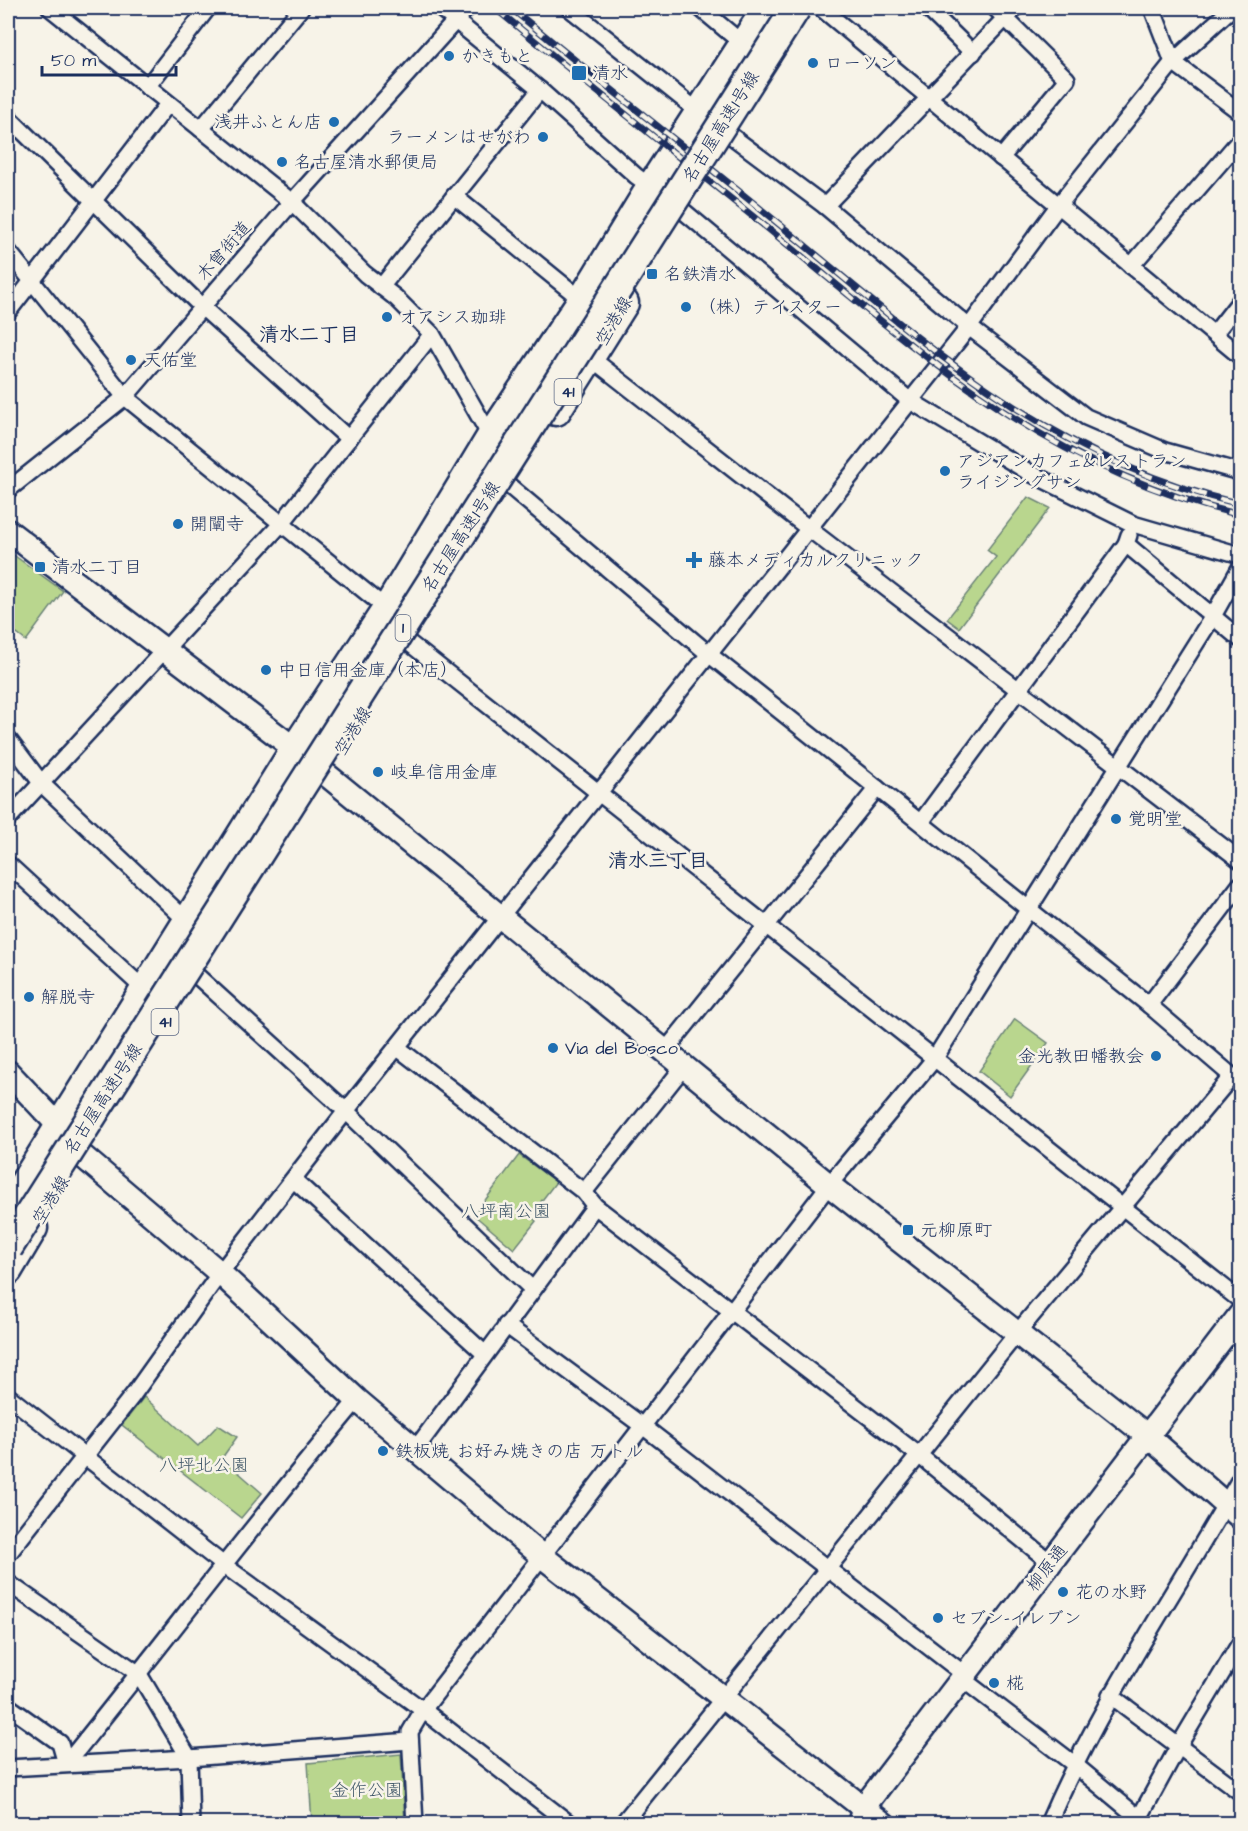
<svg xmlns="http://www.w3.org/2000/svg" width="1248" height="1831" viewBox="0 0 1248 1831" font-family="'Architects Daughter','Klee One',sans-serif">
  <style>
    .green { fill: #b9d68e; stroke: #6a8276; stroke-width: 1.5 }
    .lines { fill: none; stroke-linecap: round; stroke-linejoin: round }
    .street-casing { stroke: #1b2f5e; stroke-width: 20 }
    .secondary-casing { stroke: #1b2f5e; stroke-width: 27 }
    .highway-casing { stroke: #1b2f5e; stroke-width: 33 }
    .street { stroke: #f7f3e8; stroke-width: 15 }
    .secondary { stroke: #f7f3e8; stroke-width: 22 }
    .highway { stroke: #f7f3e8; stroke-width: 28 }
    .rail-casing { stroke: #1b2f5e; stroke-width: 7 }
    .rail { stroke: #f7f3e8; stroke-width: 4.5; stroke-dasharray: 14; stroke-linecap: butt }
    .highway-bridge-casing { stroke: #1b2f5e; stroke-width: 33; stroke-linecap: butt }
    .highway-bridge { stroke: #f7f3e8; stroke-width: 28 }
    .poi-dot { fill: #1f6fb2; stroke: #f7f3e8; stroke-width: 2 }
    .labels { text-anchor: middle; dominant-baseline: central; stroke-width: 5; stroke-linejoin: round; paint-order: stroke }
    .shield { fill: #f7f3e8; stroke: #5d6a87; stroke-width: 1.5 }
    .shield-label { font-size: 16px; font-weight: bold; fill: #1b2f5e }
    .poi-label { font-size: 18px; fill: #1b2f5e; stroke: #f7f3e8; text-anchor: start }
    .street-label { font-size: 18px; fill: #1b2f5e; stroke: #f7f3e8 }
    .park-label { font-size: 18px; fill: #42596a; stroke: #f7f3e8 }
    .neighbourhood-label { font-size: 20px; font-weight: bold; fill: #1b2f5e; stroke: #f7f3e8 }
  </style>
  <rect width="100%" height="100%" fill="#f7f3e8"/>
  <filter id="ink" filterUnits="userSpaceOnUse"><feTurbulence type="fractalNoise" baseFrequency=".0167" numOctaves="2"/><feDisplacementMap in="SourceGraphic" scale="12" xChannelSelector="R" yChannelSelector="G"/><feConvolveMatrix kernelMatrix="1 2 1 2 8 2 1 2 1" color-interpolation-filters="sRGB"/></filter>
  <g filter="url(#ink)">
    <g class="green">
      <polygon points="1028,497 1050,508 959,628 947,619 996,557 987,550"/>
      <polygon points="8,551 63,591 26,641 8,627"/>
      <polygon points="1015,1019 1048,1043 1010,1096 979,1071"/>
      <polygon points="519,1155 556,1182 530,1216 536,1221 514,1249 474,1215"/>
      <polygon points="144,1397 198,1446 218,1425 237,1437 222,1458 262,1493 241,1518 122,1425"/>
      <polygon points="401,1754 405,1823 312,1823 308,1763"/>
    </g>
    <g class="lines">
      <defs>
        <g id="street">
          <polyline points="50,8 292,202 365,274 396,298 432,334 492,439"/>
          <polyline points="440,8 540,90 636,176 681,209 909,400 1032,474 1133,524 1240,555"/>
          <polyline points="569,8 694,108 825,206 969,327 1086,417 1165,451 1240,472"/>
          <polyline points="700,8 743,44"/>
          <polyline points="821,8 1240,356"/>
          <polyline points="927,8 973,53"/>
          <polyline points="995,8 1067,79 1001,158"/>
          <polyline points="1152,8 1173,62 1240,112"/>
          <polyline points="147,87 208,8"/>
          <polyline points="8,117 202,307 349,439"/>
          <polyline points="201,129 301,8"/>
          <polyline points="454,196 582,300"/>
          <polyline points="825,206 1015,8"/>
          <polyline points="8,251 125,397 387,609"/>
          <polyline points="1131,266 1240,140"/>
          <polyline points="381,287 540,90"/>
          <polyline points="8,312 168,104"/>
          <polyline points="1215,333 1240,301"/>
          <polyline points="591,358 808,528 1240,860"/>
          <polyline points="502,468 507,484 710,655 1149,1005 1240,1083"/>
          <polyline points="8,490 125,397 292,202 467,8"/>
          <polyline points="1129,535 1126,544 1240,639"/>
          <polyline points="408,642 1240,1300"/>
          <polyline points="8,739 42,784 188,922"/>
          <polyline points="8,819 281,524 432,334"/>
          <polyline points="921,822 1126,544"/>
          <polyline points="8,864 145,990"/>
          <polyline points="195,974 346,1111 532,1289"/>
          <polyline points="1149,1005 1240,885"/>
          <polyline points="398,1048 584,1192 595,1206 920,1456 1051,1563"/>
          <polyline points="666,1050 877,788"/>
          <polyline points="294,1180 484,1353"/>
          <polyline points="584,1192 685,1065"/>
          <polyline points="506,1325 644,1427 964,1674"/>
          <polyline points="8,1396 225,1566 423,1710 570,1824"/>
          <polyline points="415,1450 595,1206"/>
          <polyline points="8,1554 133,1395 220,1273 346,1111 969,327 1058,206 1173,62 1232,8"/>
          <polyline points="8,1583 139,1674 189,1758 191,1824"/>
          <polyline points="961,1678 1074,1764 1146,1824"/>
          <polyline points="1110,1695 1240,1792"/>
          <polyline points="8,1706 60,1743 66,1764"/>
          <path d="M 66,1764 C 164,1643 257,1519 357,1400"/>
          <polyline points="8,1768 189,1758 410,1741"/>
          <polyline points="415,1824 410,1732 423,1710 829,1185 935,1058 1213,616 1240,568"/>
          <polyline points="622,1824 1018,1332 1232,1076"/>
          <path d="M 1048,1824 C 1100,1701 1175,1594 1240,1479"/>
          <polyline points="1136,1824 1178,1747 1240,1643"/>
        </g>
        <g id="secondary">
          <polyline points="8,531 295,749 829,1185 1149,1437 1240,1517"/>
          <polyline points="8,1072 59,1126 80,1154 220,1273 357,1400 543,1557 884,1824"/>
          <polyline points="860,1821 863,1808 1240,1315"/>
        </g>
        <g id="highway">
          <polyline points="556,411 624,303"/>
          <polyline points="8,1209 295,749 387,609 491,437 582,300 651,187 767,8"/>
          <polyline points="8,1270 33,1228"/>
        </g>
      </defs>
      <use href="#street" class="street-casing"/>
      <use href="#secondary" class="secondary-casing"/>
      <use href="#highway" class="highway-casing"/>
      <use href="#street" class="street"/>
      <use href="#secondary" class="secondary"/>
      <use href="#highway" class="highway"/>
      <defs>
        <g id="rail">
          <path d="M 495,8 C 588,85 682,159 776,235 C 925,357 1046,468 1240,515"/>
          <path d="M 511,8 C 599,81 690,151 779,224 C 927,346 1048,459 1240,504"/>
        </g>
      </defs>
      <use href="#rail" class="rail-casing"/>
      <use href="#rail" class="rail"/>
      <defs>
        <polyline id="highway-bridge" points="8,1248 796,8"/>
      </defs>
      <use href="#highway-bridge" class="highway-bridge-casing"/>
      <use href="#highway-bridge" class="highway-bridge"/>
    </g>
  </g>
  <g class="poi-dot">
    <circle cx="449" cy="56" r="6"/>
    <circle cx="813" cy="63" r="6"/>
    <rect x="571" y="65" width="16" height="16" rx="3"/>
    <circle cx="334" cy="122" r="6"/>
    <circle cx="543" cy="137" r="6"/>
    <circle cx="282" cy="162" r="6"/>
    <rect x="646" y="268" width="12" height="12" rx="3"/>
    <circle cx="686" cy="307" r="6"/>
    <circle cx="387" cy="317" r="6"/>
    <circle cx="131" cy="360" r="6"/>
    <circle cx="945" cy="471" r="6"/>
    <circle cx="178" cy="524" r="6"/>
    <path d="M691 551h6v6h6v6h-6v6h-6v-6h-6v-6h6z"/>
    <rect x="34" y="561" width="12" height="12" rx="3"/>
    <circle cx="266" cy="670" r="6"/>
    <circle cx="378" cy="772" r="6"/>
    <circle cx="1116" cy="819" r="6"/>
    <circle cx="29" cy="997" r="6"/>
    <circle cx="553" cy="1048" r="6"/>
    <circle cx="1156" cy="1056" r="6"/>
    <rect x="902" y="1224" width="12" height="12" rx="3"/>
    <circle cx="383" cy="1451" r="6"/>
    <circle cx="1063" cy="1592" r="6"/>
    <circle cx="938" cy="1618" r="6"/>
    <circle cx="994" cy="1683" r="6"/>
  </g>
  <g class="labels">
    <g class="shield">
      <rect x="554.5" y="379" width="27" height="26" rx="4.5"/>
      <rect x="395.5" y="615" width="15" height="26" rx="4.5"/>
      <rect x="151.5" y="1009" width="27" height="26" rx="4.5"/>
    </g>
    <g class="shield-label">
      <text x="568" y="392">41</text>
      <text x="403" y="628">1</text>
      <text x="165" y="1022">41</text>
    </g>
    <g class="poi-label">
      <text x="461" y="56">かきもと</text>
      <text x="825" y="63">ローソン</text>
      <text x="592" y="73">清水</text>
      <text x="322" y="122" text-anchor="end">浅井ふとん店</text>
      <text x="531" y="137" text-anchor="end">ラーメンはせがわ</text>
      <text x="294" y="162">名古屋清水郵便局</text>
      <text x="664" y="274">名鉄清水</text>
      <text x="698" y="307">（株）テイスター</text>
      <text x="399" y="317">オアシス珈琲</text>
      <text x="143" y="360">天佑堂</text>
      <text x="957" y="461">アジアンカフェ&amp;レストラン<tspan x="957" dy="21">ライジングサン</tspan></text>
      <text x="190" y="524">開闡寺</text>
      <text x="708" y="560">藤本メディカルクリニック</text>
      <text x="52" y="567">清水二丁目</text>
      <text x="278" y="670">中日信用金庫（本店）</text>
      <text x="390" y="772">岐阜信用金庫</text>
      <text x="1128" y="819">覚明堂</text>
      <text x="41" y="997">解脱寺</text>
      <text x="565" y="1048">Via del Bosco</text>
      <text x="1144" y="1056" text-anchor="end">金光教田幡教会</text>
      <text x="920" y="1230">元柳原町</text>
      <text x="395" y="1451">鉄板焼 お好み焼きの店 万トル</text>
      <text x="1075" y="1592">花の水野</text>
      <text x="950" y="1618">セブン-イレブン</text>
      <text x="1006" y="1683">椛</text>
    </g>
    <g class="street-label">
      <text transform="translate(721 127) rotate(-58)">名古屋高速1号線</text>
      <text transform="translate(224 251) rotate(-49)">木曾街道</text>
      <text transform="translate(614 321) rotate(-59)">空港線</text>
      <text transform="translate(461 537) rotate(-57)">名古屋高速1号線</text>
      <text transform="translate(353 731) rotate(-58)">空港線</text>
      <text transform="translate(103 1099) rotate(-57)">名古屋高速1号線</text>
      <text transform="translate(51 1200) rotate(-58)">空港線</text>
      <text transform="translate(1047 1568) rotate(-52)">柳原通</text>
    </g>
    <g class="park-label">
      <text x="506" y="1211">八坪南公園</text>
      <text x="204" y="1465">八坪北公園</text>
      <text x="367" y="1790">金作公園</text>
    </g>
    <g class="neighbourhood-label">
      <text x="309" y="335">清水二丁目</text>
      <text x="658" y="861">清水三丁目</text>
    </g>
  </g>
  <rect width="1248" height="1831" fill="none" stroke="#f7f3e8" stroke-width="30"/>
  <rect x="15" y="15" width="1218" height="1801" fill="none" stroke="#1b2f5e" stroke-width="2" filter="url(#ink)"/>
  <path d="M42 66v9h134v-9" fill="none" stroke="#1b2f5e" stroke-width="3"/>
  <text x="51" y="66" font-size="18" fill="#1b2f5e" stroke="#f7f3e8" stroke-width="4.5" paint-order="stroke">50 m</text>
</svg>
